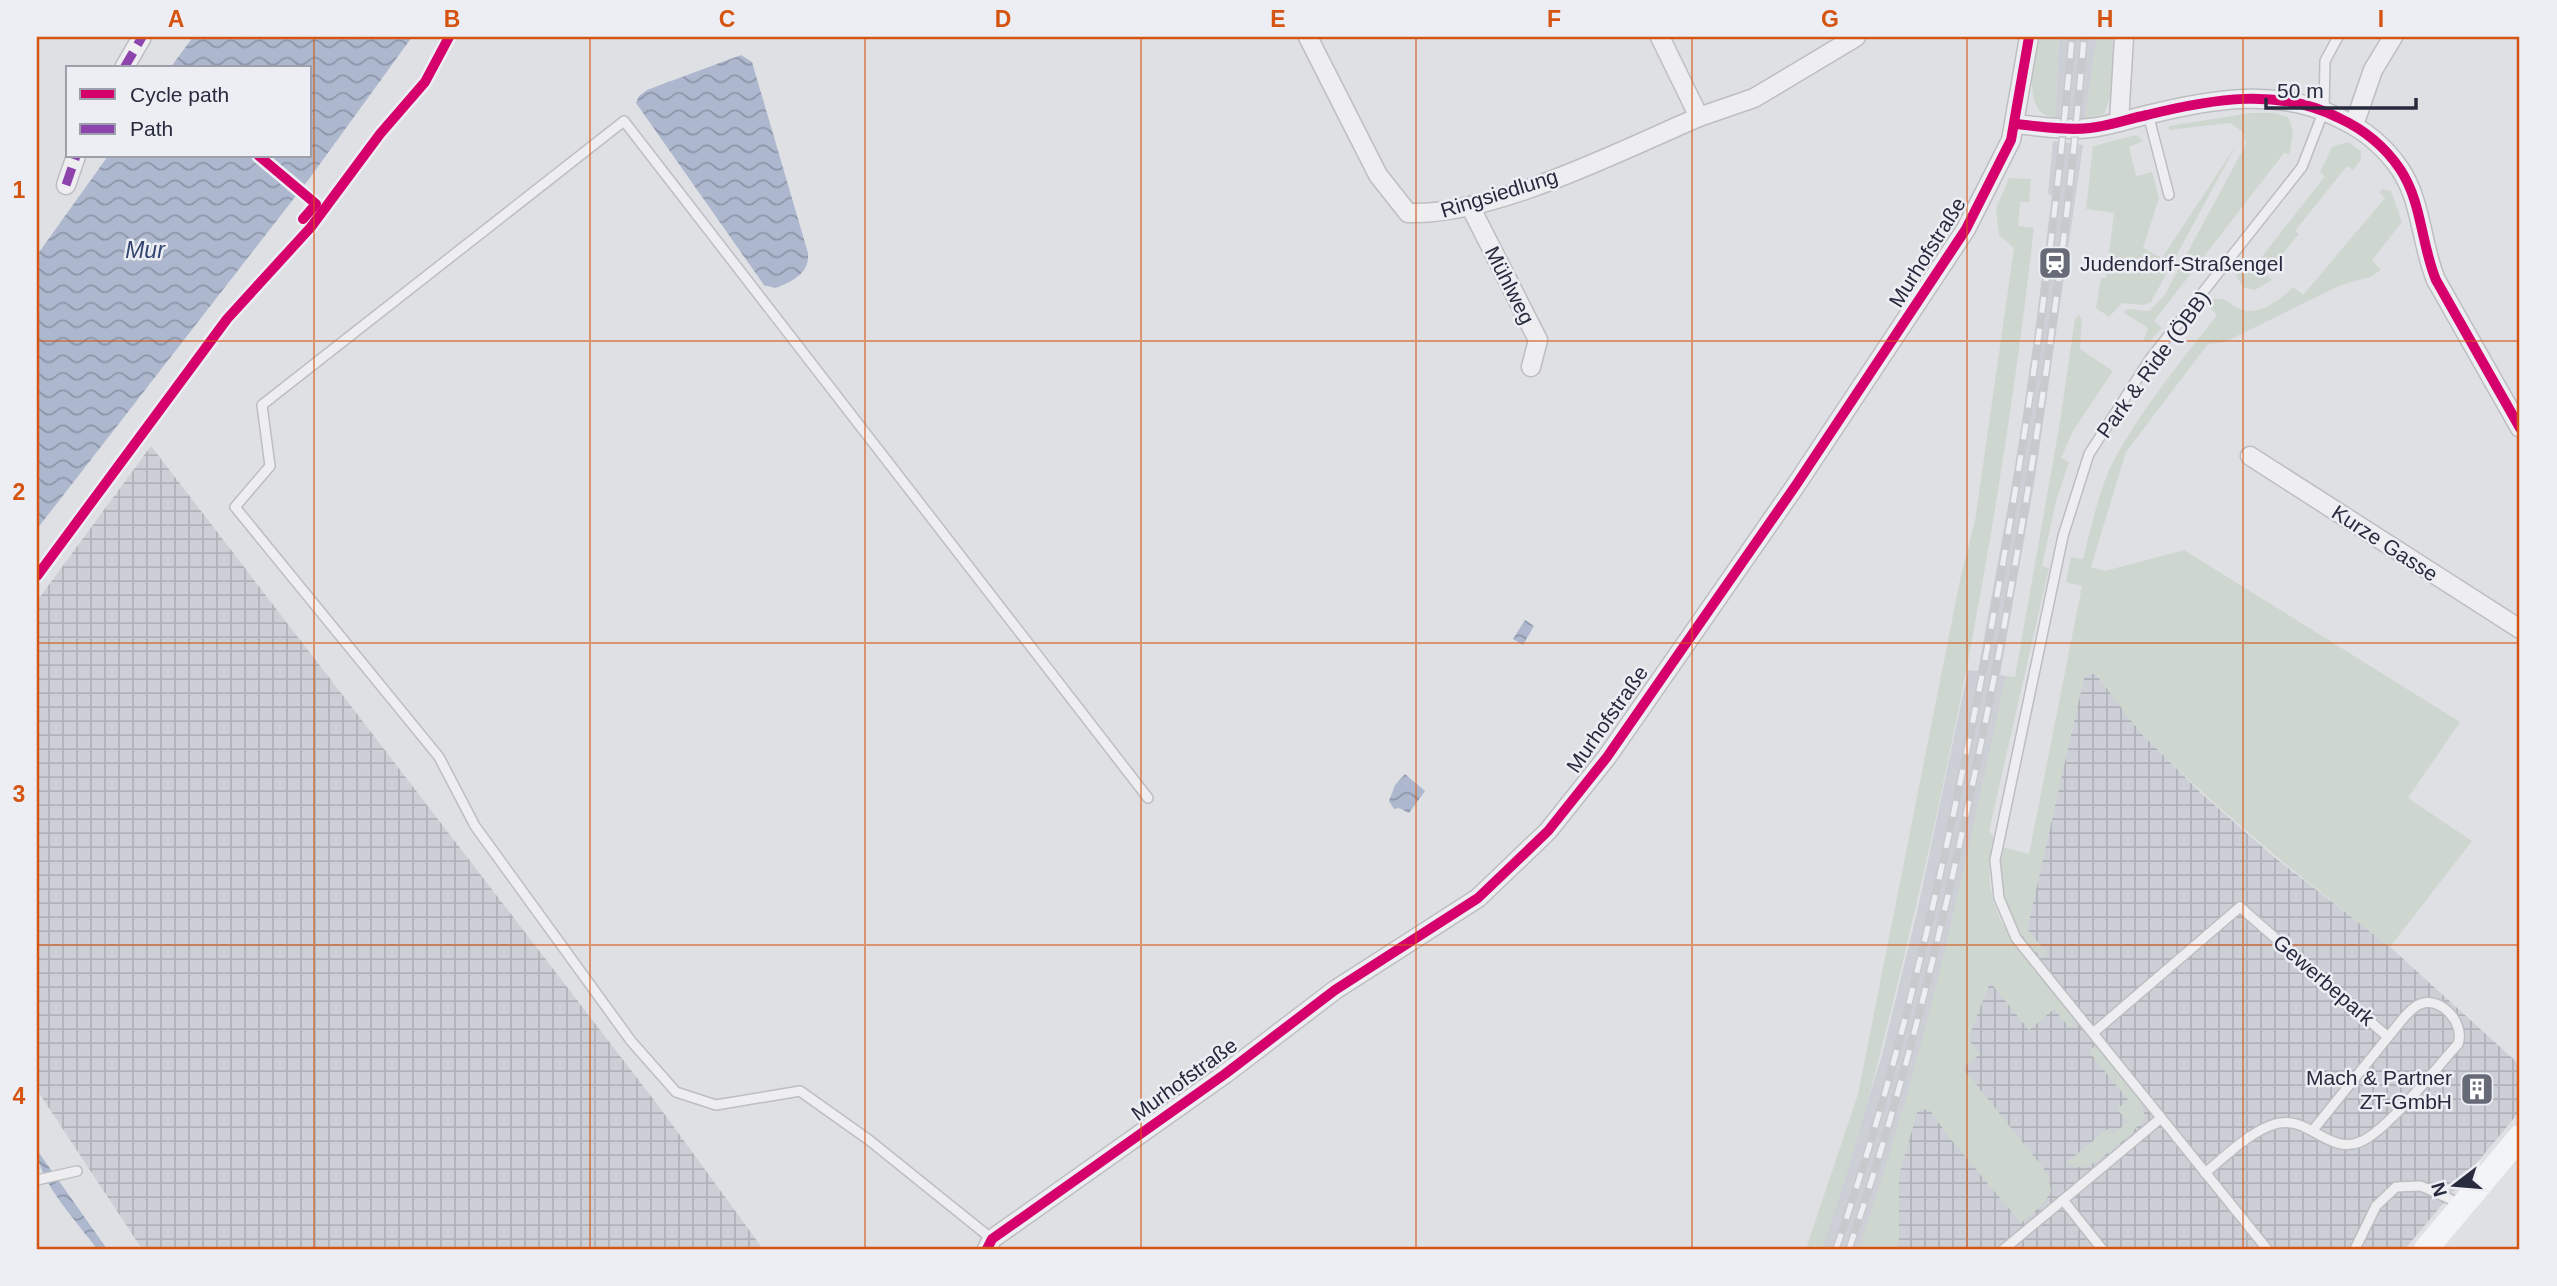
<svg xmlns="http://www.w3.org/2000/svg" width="2557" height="1286" viewBox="0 0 2557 1286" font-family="Arial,sans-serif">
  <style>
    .built { fill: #cdcfd7 }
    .industrial { fill: url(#industrial-grid) }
    .grass { fill: #ced7cf }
    .water { fill: url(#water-waves) }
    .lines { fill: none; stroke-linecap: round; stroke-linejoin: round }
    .lane-casing { stroke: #bdbec2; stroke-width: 12 }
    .street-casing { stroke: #bdbec2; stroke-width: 21 }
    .lane { stroke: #eeeef1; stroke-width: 9 }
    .street { stroke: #eeeef1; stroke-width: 18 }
    .secondary { stroke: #f3f4f5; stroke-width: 24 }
    .rail-casing { stroke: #c8c9cc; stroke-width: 8 }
    .rail { stroke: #eceef4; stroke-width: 5; stroke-dasharray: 16; stroke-linecap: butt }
    .quiet { stroke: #8e44ad; stroke-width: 9; stroke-dasharray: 18 9; stroke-linecap: butt }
    .cycleway-casing { stroke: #eceef4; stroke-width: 15 }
    .cycleway { stroke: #d6006c; stroke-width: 10 }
    .grid { fill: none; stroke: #d55411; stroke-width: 2; stroke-opacity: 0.55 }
    .labels { text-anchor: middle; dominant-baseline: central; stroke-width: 5; stroke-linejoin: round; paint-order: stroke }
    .street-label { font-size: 21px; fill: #272b3d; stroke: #eceef4 }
    .poi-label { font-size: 21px; fill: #272b3d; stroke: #eceef4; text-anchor: start }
    .water-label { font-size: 23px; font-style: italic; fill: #32446f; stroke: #eceef4 }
    .neatline { fill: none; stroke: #d55411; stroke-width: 2.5 }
    .grid-label { font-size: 23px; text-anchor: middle; font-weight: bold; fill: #d55411 }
  </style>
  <defs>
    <pattern id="industrial-grid" width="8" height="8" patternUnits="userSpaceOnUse" patternTransform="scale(1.75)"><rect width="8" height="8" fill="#cdcfd7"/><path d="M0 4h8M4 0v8" fill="none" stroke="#b0b2b9"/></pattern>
    <pattern id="water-waves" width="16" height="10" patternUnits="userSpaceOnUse" patternTransform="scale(1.75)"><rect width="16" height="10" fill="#adb8cf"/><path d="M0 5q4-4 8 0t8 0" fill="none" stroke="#8d96a9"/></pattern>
  </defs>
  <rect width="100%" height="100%" fill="#dfe0e4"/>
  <g class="built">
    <polygon points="2059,37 2097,37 2085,120 2055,117"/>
    <polygon points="2053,141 2083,145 2035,479 2000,675 2015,678 1956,938 1864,1249 1822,1249 1882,1055 1918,908 1968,670 1978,671 2018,451 2035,333 2052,195 2048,194"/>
  </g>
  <g class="industrial">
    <polygon points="151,446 660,1108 763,1249 142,1249 37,1090 37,601"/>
    <polygon points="2095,673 2142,734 2203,795 2274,857 2390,947 2520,1065 2520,1111 2405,1249 1864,1249 1907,1111 1967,1039 1990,982 2027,929 2084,677"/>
  </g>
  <g class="grass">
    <path d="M 2037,37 L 2059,37 L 2055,118 C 2020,113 2035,62 2037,37 Z"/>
    <polygon points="2097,37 2113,37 2112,92 2104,114 2085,119"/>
    <polygon points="2250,113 2274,113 2288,117 2293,131 2290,152 2289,155 2284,153 2154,321 2162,328 2150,341 2143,341 2148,328 2123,312 2128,309 2149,311 2164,296 2246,144 2243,132 2230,123 2169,130 2169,126"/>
    <polygon points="2136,135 2143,141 2129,147 2136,176 2152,172 2159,198 2143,248 2162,258 2237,144 2151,302 2144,305 2122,303 2109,317 2096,308 2101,278 2106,278 2114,213 2086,209 2093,146"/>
    <polygon points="2348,142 2361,151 2361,160 2353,170 2347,166 2295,231 2299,234 2266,274 2272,280 2255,290 2244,288 2236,276 2240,263 2250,272 2325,176 2320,172 2332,147"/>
    <path d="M 2009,178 L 2031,179 L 2029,202 L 2020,202 L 2018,226 L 2034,228 C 2006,476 1961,722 1902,965 C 1879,1061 1855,1156 1822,1249 L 1806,1249 L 1858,1094 L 1961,575 L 1975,521 L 2014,248 L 1999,235 L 1996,209 Z"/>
    <path d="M 2383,189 L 2391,191 L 2402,222 L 2372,260 L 2381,270 L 2370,277 L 2341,285 L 2225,342 L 2208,344 L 2126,452 L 2091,567 L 2105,571 L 2184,550 L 2460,722 L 2408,798 L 2472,841 L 2390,947 C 2304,880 2221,814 2145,737 C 2126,717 2112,693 2095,673 L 2084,677 L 2027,929 L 2048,954 L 2043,958 C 2010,930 1997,889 2003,847 L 2029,854 L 2082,586 L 2066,582 L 2071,557 L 2083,559 C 2092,525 2099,487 2116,456 C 2144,406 2182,360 2217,315 L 2207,305 L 2213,299 L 2223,299 C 2230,302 2235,308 2243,310 C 2261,315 2281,299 2293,287 L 2303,295 L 2385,198 L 2379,192 Z"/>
    <path d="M 2079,315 L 2082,319 L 2080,349 L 2113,371 L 2073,431 L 2061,458 L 2069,462 L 2056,501 L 2042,566 L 2049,568 L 1989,831 L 1994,837 C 1973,918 2028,957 2073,1015 L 2076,1026 L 2069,1027 L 2054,1009 L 2029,1030 L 1990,982 L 1968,1039 L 1980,1054 L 1963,1068 L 2048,1174 L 2051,1192 L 2041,1206 L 2021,1223 L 1948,1136 L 1929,1109 L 1918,1110 L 1899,1175 L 1899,1249 L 1858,1249 C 1924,1064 1964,869 2006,676 L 2015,677 L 2060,422 L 2075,319 Z"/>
    <path d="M 2096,1047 L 2138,1097 L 2145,1116 C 2139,1129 2102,1160 2088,1166 C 2081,1169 2073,1167 2066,1163 L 2108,1129 L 2113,1134 L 2128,1122 L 2117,1109 L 2128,1100 L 2090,1053 L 2091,1048 Z"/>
  </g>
  <g class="water">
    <polygon points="193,37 412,37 309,179 37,529 37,255 108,156 310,156 310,68 170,68"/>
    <path d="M 741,55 L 752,62 L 808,253 C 810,273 792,282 775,288 L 764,285 L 636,103 L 639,96 L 647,90 Z"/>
    <polygon points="1525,620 1534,626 1523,645 1513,639"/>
    <polygon points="1405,774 1425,791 1409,813 1399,808 1394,809 1389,801 1395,785"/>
    <path d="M 37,1150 L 107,1249 L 97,1249 C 79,1224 37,1180 37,1150 Z"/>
  </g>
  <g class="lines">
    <defs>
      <g id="lane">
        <polyline points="2148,114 2169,195"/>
        <path d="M 2093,1033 L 2240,907 L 2388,1037 C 2396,1028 2405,1014 2415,1007 C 2437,991 2466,1022 2458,1044 C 2436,1068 2387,1131 2360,1142 C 2328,1155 2308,1114 2275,1124 C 2249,1132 2226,1156 2205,1173"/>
        <polyline points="2313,1130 2388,1037"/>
        <polyline points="37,1180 77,1171"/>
        <polyline points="992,1239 869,1140 800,1091 716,1105 676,1092 631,1041 475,826 439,757 235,507 270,466 262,405 624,121 1148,798"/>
        <polyline points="2004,1249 2063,1200"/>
        <polyline points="2102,1249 2063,1200 2161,1118"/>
        <polyline points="2267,1249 2016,938 1999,898 1995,860 2063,536 2089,454 2150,359 2302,167 2324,110 2325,61 2338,37"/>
        <polyline points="2355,1249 2376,1206 2396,1187 2421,1186 2461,1204"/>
      </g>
      <g id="street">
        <path d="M 1308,37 L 1378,175 L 1408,213 C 1493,216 1620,151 1699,117"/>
        <polyline points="1660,37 1699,117 1754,98 1856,37"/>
        <polyline points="124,68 142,37"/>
        <polyline points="2119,122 2124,37"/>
        <path d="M 2015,124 C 2039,126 2066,131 2090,128 C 2109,126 2128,119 2147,115 C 2211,99 2279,87 2339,118 C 2363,129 2385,147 2400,169 C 2422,202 2421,244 2436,280 L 2520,428"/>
        <polyline points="2354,125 2373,70 2393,37"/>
        <polyline points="66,185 76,156"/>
        <polyline points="1470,206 1538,340 1531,367"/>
        <polyline points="2250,456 2520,629"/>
        <polyline points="987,1249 992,1239 1225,1074 1335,990 1478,898 1548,831 1607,757 1796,485 1966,229 2011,140 2029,37"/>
      </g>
    </defs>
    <use href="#lane" class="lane-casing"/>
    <use href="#street" class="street-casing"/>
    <use href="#lane" class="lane"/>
    <use href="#street" class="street"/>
    <polyline class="secondary" points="2426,1249 2520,1137"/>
    <defs>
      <g id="rail">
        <path d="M 1836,1249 C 1890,1093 1929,931 1963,769 C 2014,527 2051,283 2072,37"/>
        <path d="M 1849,1249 C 1903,1092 1942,930 1976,768 C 2026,527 2064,283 2084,37"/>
      </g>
    </defs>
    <use href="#rail" class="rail-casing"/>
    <use href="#rail" class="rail"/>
    <g class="quiet">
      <polyline points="124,68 142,37"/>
      <polyline points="66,185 76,156"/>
    </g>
    <defs>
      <g id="cycleway">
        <path d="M 2015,124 C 2039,126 2066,131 2090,128 C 2109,126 2128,119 2147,115 C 2211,99 2279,87 2339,118 C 2363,129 2385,147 2400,169 C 2422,202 2421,244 2436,280 L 2520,428"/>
        <polyline points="259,156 316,204 303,219"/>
        <polyline points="37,576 227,319 311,227 380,134 425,82 449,37"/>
        <polyline points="987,1249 992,1239 1225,1074 1335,990 1478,898 1548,831 1607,757 1796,485 1966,229 2011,140 2029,37"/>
      </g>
    </defs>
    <use href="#cycleway" class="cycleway-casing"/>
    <use href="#cycleway" class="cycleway"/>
  </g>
  <path class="grid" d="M 314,37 L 314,1249M 590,37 L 590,1249M 865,37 L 865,1249M 1141,37 L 1141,1249M 1416,37 L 1416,1249M 1692,37 L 1692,1249M 1967,37 L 1967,1249M 2243,37 L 2243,1249M 37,341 L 2520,341M 37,643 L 2520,643M 37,945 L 2520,945"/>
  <defs>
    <symbol id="station-square" viewBox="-11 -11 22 22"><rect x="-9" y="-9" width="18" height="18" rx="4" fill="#676a77" stroke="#eceef4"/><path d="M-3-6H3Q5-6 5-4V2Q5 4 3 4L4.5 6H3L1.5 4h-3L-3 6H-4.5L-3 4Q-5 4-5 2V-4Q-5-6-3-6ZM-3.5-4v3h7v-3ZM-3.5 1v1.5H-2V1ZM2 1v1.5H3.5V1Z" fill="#fff"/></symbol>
    <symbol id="building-square" viewBox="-11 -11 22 22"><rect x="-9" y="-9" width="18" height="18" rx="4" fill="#676a77" stroke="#eceef4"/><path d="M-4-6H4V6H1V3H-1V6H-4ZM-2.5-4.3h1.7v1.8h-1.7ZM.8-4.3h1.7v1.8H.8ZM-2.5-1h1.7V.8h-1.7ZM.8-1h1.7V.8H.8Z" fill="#fff"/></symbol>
  </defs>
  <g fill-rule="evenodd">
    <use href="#station-square" x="2036" y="244" width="38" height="38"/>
    <use href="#building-square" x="2458" y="1070" width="38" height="38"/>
  </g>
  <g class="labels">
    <g class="street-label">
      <text transform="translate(1499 193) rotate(-17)">Ringsiedlung</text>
      <text transform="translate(1927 252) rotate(-58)">Murhofstraße</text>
      <text transform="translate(1510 285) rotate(63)">Mühlweg</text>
      <text transform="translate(2153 364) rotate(-54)">Park &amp; Ride (ÖBB)</text>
      <text transform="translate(2385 543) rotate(33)">Kurze Gasse</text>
      <text transform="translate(1607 719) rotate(-55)">Murhofstraße</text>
      <text transform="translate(2324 980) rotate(41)">Gewerbepark</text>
      <text transform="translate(1184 1079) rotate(-36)">Murhofstraße</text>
    </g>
    <g class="poi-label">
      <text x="2080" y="263">Judendorf-Straßengel</text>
      <text x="2452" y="1077" text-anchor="end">Mach &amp; Partner<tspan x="2452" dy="24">ZT-GmbH</tspan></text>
    </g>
    <g class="water-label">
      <text x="145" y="250">Mur</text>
    </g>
  </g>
  <rect width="2557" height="1286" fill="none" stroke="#eceef4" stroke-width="77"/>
  <rect x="66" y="66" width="245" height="91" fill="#eceef4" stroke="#9da0ab" stroke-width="2"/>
  <rect x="80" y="89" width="35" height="10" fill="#d6006c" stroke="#9da0ab" stroke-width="2"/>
  <text x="130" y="102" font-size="21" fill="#272b3d">Cycle path</text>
  <rect x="80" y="124" width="35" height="10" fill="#8e44ad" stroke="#9da0ab" stroke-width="2"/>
  <text x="130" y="136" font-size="21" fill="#272b3d">Path</text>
  <g transform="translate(2455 1185) rotate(254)" stroke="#eceef4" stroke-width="5" paint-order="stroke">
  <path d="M0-5L12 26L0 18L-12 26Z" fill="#272b3d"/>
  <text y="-10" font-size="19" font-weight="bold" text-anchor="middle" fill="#272b3d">N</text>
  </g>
  <path d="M2266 98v10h150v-10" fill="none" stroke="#272b3d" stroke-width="3.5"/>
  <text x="2277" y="98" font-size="21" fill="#272b3d" stroke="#eceef4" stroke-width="5" paint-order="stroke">50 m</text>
  <rect x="38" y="38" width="2480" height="1210" class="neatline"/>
  <g class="grid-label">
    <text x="176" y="27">A</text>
    <text x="452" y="27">B</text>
    <text x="727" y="27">C</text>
    <text x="1003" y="27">D</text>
    <text x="1278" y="27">E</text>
    <text x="1554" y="27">F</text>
    <text x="1830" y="27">G</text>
    <text x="2105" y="27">H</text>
    <text x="2381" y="27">I</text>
    <text x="19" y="198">1</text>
    <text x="19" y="500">2</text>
    <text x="19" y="802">3</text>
    <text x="19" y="1104">4</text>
  </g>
</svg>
